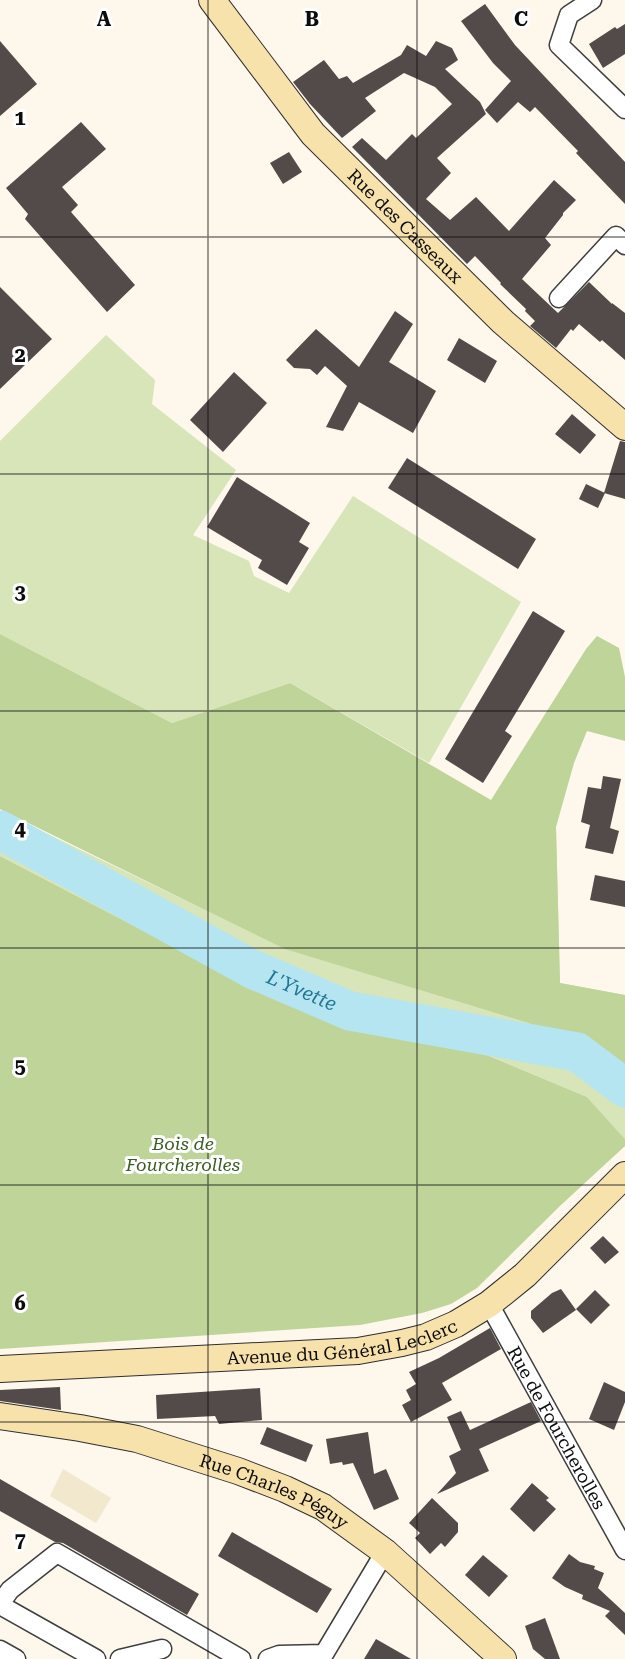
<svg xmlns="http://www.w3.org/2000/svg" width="625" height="1659" viewBox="0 0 625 1659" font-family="'Roboto Serif',serif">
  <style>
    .farmland { fill: #f1e8ce }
    .green { fill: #d8e5b9 }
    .forest { fill: #bed499 }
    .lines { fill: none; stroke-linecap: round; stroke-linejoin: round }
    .stream { stroke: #42a6c2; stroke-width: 7 }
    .river { stroke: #b5e5f1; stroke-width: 39 }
    .building { fill: #534b49 }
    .street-casing { stroke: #3f3f3f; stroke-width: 21 }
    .secondary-casing { stroke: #2e2e2e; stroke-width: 28 }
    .street { stroke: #fff; stroke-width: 18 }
    .secondary { stroke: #f8e2ac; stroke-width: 26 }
    .grid { fill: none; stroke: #0c0c0c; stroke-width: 1.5; stroke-opacity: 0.55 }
    .labels { text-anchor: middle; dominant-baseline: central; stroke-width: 6; stroke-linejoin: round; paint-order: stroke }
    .street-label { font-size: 18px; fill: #0c0c0c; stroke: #fff }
    .park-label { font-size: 18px; font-style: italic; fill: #395d22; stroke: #fff }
    .water-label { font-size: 20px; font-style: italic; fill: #207593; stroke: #fff }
    .grid-label { font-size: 20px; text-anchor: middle; font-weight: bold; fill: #0c0c0c; stroke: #fff; stroke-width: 6; stroke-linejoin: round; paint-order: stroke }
  </style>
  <rect width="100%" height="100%" fill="#fdf7ec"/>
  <polygon class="farmland" points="63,1469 111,1498 96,1523 50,1496"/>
  <g class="green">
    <polygon points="106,335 155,380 152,404 236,470 193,535 249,561 254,576 289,593 353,496 521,602 429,763 290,683 172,723 0,634 0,441"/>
    <polygon points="0,742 402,936 493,798 556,827 560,983 625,995 625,1139 587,1097 477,1051 351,1028 188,954 0,856 0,811 197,906 0,809"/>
  </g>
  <g class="forest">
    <polygon points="0,634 172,723 290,683 491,800 586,649 597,636 619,648 625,677 625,741 587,731 574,763 556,827 560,983 625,995 625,1079 529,1023 285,949 0,809"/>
    <polygon points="0,856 188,954 351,1028 477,1051 587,1097 625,1139 625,1146 561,1205 477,1288 451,1304 422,1313 360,1325 0,1349"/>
  </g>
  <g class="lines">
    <polyline class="stream" points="0,848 7,834"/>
    <path class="river" id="s1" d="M 0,830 L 252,969 L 350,1011 L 577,1052 L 625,1088"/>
  </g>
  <g class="building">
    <polygon points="485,4 515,45 625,162 625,204 576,153 578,151 535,107 530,112 518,102 497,123 485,110 511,81 493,63 461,21"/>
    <polygon points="625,24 625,54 603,68 589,44 615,27 617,29"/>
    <polygon points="0,41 37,84 0,116"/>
    <polygon points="436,41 452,48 458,60 445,69 480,102 486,114 437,158 451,173 426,199 450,220 476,197 509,231 554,180 576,200 563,213 563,215 545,238 551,245 522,279 558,313 589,282 612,304 612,303 625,313 625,360 602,340 600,342 579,324 573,331 571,329 556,348 530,326 535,321 525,311 526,309 500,284 501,283 475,256 467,264 352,147 362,138 386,160 412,134 416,138 452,104 435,87 404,73 365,98 376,111 342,138 310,104 293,82 324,60 339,79 347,76 353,83 401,55 407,45 426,56"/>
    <polygon points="81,122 106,149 62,187 78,205 71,212 135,285 107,312 25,219 28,214 6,188"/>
    <polygon points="289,152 302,172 283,184 270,163"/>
    <polygon points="0,287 52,339 0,389"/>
    <polygon points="395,311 413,324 389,362 436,391 413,433 359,402 343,431 326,427 347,386 325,366 317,375 310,369 294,368 286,360 316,329 359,367"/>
    <polygon points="459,338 497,361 485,383 447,360"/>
    <polygon points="234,372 267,403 223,452 190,420"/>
    <polygon points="572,414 596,435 580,454 555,434"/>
    <polygon points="620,441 625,442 625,499 604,493"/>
    <polygon points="407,458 536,539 518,569 388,488"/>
    <polygon points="237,477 310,523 299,542 309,548 287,585 258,568 262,560 207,527"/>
    <polygon points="586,484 605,493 598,508 579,499"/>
    <polygon points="533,611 565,631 505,731 512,736 483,783 445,759"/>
    <polygon points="603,776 621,779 610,828 619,831 613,854 585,848 590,825 581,822 588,787 601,789"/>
    <polygon points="595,875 625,881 625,907 590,900"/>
    <polygon points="603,1236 619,1252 605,1264 590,1248"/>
    <polygon points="561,1289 576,1310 543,1333 531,1318 531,1311 552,1293"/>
    <polygon points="595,1290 610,1305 591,1324 576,1309"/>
    <polygon points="490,1328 501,1349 442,1383 452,1400 411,1422 402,1405 411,1400 406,1390 416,1384 409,1372 439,1358"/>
    <polygon points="604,1382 625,1392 625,1402 614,1430 589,1419"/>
    <polygon points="60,1387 61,1410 0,1401 0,1390"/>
    <polygon points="260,1388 262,1420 219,1424 215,1416 157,1419 156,1395"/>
    <polygon points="531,1402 541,1421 479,1449 489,1471 437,1494 456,1473 449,1456 461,1450 447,1417 461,1411 470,1430"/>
    <polygon points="267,1427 313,1445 306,1462 260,1444"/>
    <polygon points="368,1432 374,1474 386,1469 399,1499 374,1510 353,1463 343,1465 342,1462 330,1464 326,1439"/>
    <polygon points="0,1479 199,1594 187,1615 63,1543 55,1542 0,1511"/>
    <polygon points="532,1483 549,1498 546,1500 556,1509 534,1532 510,1509"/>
    <polygon points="432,1498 458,1523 458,1532 445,1547 441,1543 430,1554 415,1538 420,1533 409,1523"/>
    <polygon points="232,1532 332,1589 317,1613 218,1556"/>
    <polygon points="569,1554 580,1562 595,1566 594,1569 604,1573 598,1588 625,1613 625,1635 605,1616 610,1611 582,1599 583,1595 565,1587 552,1578"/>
    <polygon points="483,1555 508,1576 489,1597 465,1575"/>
    <polygon points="545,1618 560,1659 545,1659 533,1649 525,1626"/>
    <polygon points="376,1639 411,1659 364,1659"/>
  </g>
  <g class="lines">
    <defs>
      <g id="street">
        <polyline points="592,0 569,15 559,45 625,109"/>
        <polyline points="559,298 616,236 625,245"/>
        <path id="s2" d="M 489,1304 L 625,1550"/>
        <polyline points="0,1604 10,1590 57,1553 241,1659"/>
        <polyline points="0,1605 96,1659"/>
        <polyline points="0,1650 16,1659"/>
        <polyline points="120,1659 162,1649"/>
        <polyline points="268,1659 279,1655 324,1654 385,1552"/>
      </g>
      <g id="secondary">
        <path id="s3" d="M 212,0 L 313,134 L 503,322 L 625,427"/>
        <path id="s4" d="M 0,1369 L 358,1351 L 402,1343 L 426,1337 L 456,1324 L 489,1304 L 525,1275 L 625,1175"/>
        <path id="s5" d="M 0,1416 L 80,1428 L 137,1439 L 238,1471 L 285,1489 L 323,1507 L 385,1552 L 503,1659"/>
      </g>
    </defs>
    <use href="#street" class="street-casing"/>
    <use href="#secondary" class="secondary-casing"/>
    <use href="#street" class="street"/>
    <use href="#secondary" class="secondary"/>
  </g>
  <path class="grid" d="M 208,0 L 208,1659M 417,0 L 417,1659M 0,237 L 625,237M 0,474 L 625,474M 0,711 L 625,711M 0,948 L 625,948M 0,1185 L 625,1185M 0,1422 L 625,1422"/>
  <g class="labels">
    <g class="street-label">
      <text stroke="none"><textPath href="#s3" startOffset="298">Rue des Casseaux</textPath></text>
      <text stroke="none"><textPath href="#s4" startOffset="344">Avenue du Général Leclerc</textPath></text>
      <text stroke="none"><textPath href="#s2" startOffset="141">Rue de Fourcherolles</textPath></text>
      <text stroke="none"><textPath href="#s5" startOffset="286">Rue Charles Péguy</textPath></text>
    </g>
    <g class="park-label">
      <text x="183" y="1143">Bois de<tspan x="183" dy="21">Fourcherolles</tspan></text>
    </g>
    <g class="water-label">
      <text stroke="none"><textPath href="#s1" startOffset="342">L'Yvette</textPath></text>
    </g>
  </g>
  <g class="grid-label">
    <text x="104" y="26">A</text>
    <text x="312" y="26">B</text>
    <text x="521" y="26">C</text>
    <text x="20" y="125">1</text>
    <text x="20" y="362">2</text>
    <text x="20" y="599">3</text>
    <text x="20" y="836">4</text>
    <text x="20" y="1073">5</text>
    <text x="20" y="1310">6</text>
    <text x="20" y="1547">7</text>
  </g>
</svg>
